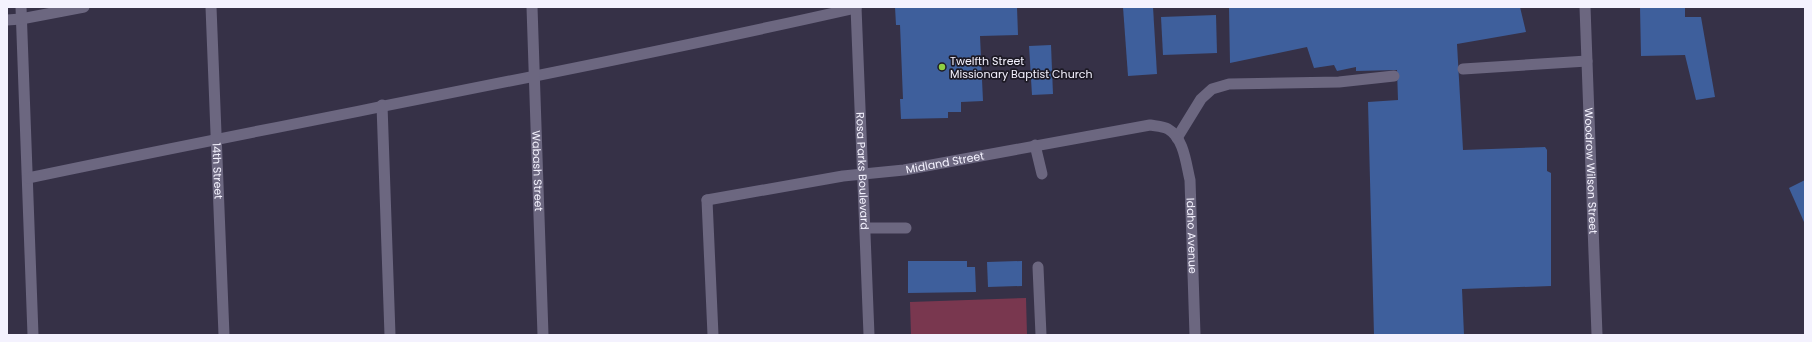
<svg xmlns="http://www.w3.org/2000/svg" width="1812" height="342" viewBox="0 0 1812 342" font-family="Poppins,sans-serif">
  <style>
    .green { fill: #79374f }
    .building { fill: #3e5f9c }
    .lines { fill: none; stroke-linecap: round; stroke-linejoin: round }
    .service { stroke: #6c6780; stroke-width: 11 }
    .minor { stroke: #6c6780; stroke-width: 11 }
    .poi-dot { fill: #8ece43; stroke: #1d1a25; stroke-width: 1.5 }
    .labels { text-anchor: middle; dominant-baseline: central; stroke-width: 3.5; stroke-linejoin: round; paint-order: stroke }
    .poi-label { font-size: 11px; fill: #f4f2fe; stroke: #1d1a25; text-anchor: start }
    .street-label { font-size: 11px; fill: #f4f2fe; stroke: #1d1a25 }
  </style>
  <rect width="100%" height="100%" fill="#363147"/>
  <polygon class="green" points="1026,298 1027,335 911,335 910,302"/>
  <g class="building">
    <polygon points="895,7 1017,7 1018,35 980,36 983,101 961,102 961,112 948,112 948,118 901,119 900,99 903,99 900,25 896,25"/>
    <polygon points="1123,7 1153,7 1157,74 1128,76"/>
    <polygon points="1229,7 1520,7 1526,32 1457,44 1463,150 1545,147 1547,150 1547,171 1551,173 1551,286 1462,289 1464,335 1374,335 1368,102 1398,100 1397,70 1356,71 1356,67 1337,71 1334,65 1314,68 1307,47 1230,63"/>
    <polygon points="1640,7 1685,7 1685,17 1701,17 1715,97 1696,100 1685,55 1641,56"/>
    <polygon points="1216,15 1217,53 1163,55 1161,17"/>
    <polygon points="1051,45 1053,94 1032,95 1029,46"/>
    <polygon points="1805,180 1805,222 1804,222 1789,188"/>
    <polygon points="908,261 967,261 967,267 975,267 976,292 908,293"/>
    <polygon points="1022,261 1022,286 988,287 987,262"/>
  </g>
  <g class="lines">
    <g class="service">
      <polyline points="21,7 33,335"/>
      <polyline points="1463,69 1587,61"/>
      <polyline points="382,105 390,335"/>
      <polyline points="1177,138 1201,99 1212,89 1229,84 1339,82 1394,76"/>
      <polyline points="1035,145 1042,174"/>
      <path d="M 28,178 C 304,120 581,70 856,8"/>
      <polyline points="707,200 713,335"/>
      <polyline points="865,228 906,228"/>
      <polyline points="1038,267 1041,335"/>
    </g>
    <g class="minor">
      <path id="s1" d="M 211,7 L 224,335"/>
      <path id="s2" d="M 532,7 L 543,335"/>
      <path id="s3" d="M 856,7 L 869,335"/>
      <path id="s4" d="M 1585,7 L 1597,335"/>
      <polyline points="7,20 21,19 84,7"/>
      <path id="s5" d="M 707,200 L 843,176 L 904,170 L 1150,125 C 1155,126 1163,126 1168,129 C 1184,138 1186,164 1190,180 L 1195,335"/>
    </g>
  </g>
  <circle class="poi-dot" cx="942" cy="67" r="4"/>
  <g class="labels">
    <g class="poi-label">
      <text x="950" y="61">Twelfth Street<tspan x="950" dy="13">Missionary Baptist Church</tspan></text>
    </g>
    <g class="street-label">
      <text stroke="none"><textPath href="#s5" startOffset="241">Midland Street</textPath></text>
      <text stroke="none"><textPath href="#s1" startOffset="164">14th Street</textPath></text>
      <text stroke="none"><textPath href="#s2" startOffset="164">Wabash Street</textPath></text>
      <text stroke="none"><textPath href="#s3" startOffset="164">Rosa Parks Boulevard</textPath></text>
      <text stroke="none"><textPath href="#s4" startOffset="164">Woodrow Wilson Street</textPath></text>
      <text stroke="none"><textPath href="#s5" startOffset="581">Idaho Avenue</textPath></text>
    </g>
  </g>
  <rect width="1812" height="342" fill="none" stroke="#f4f2fe" stroke-width="16"/>
</svg>
